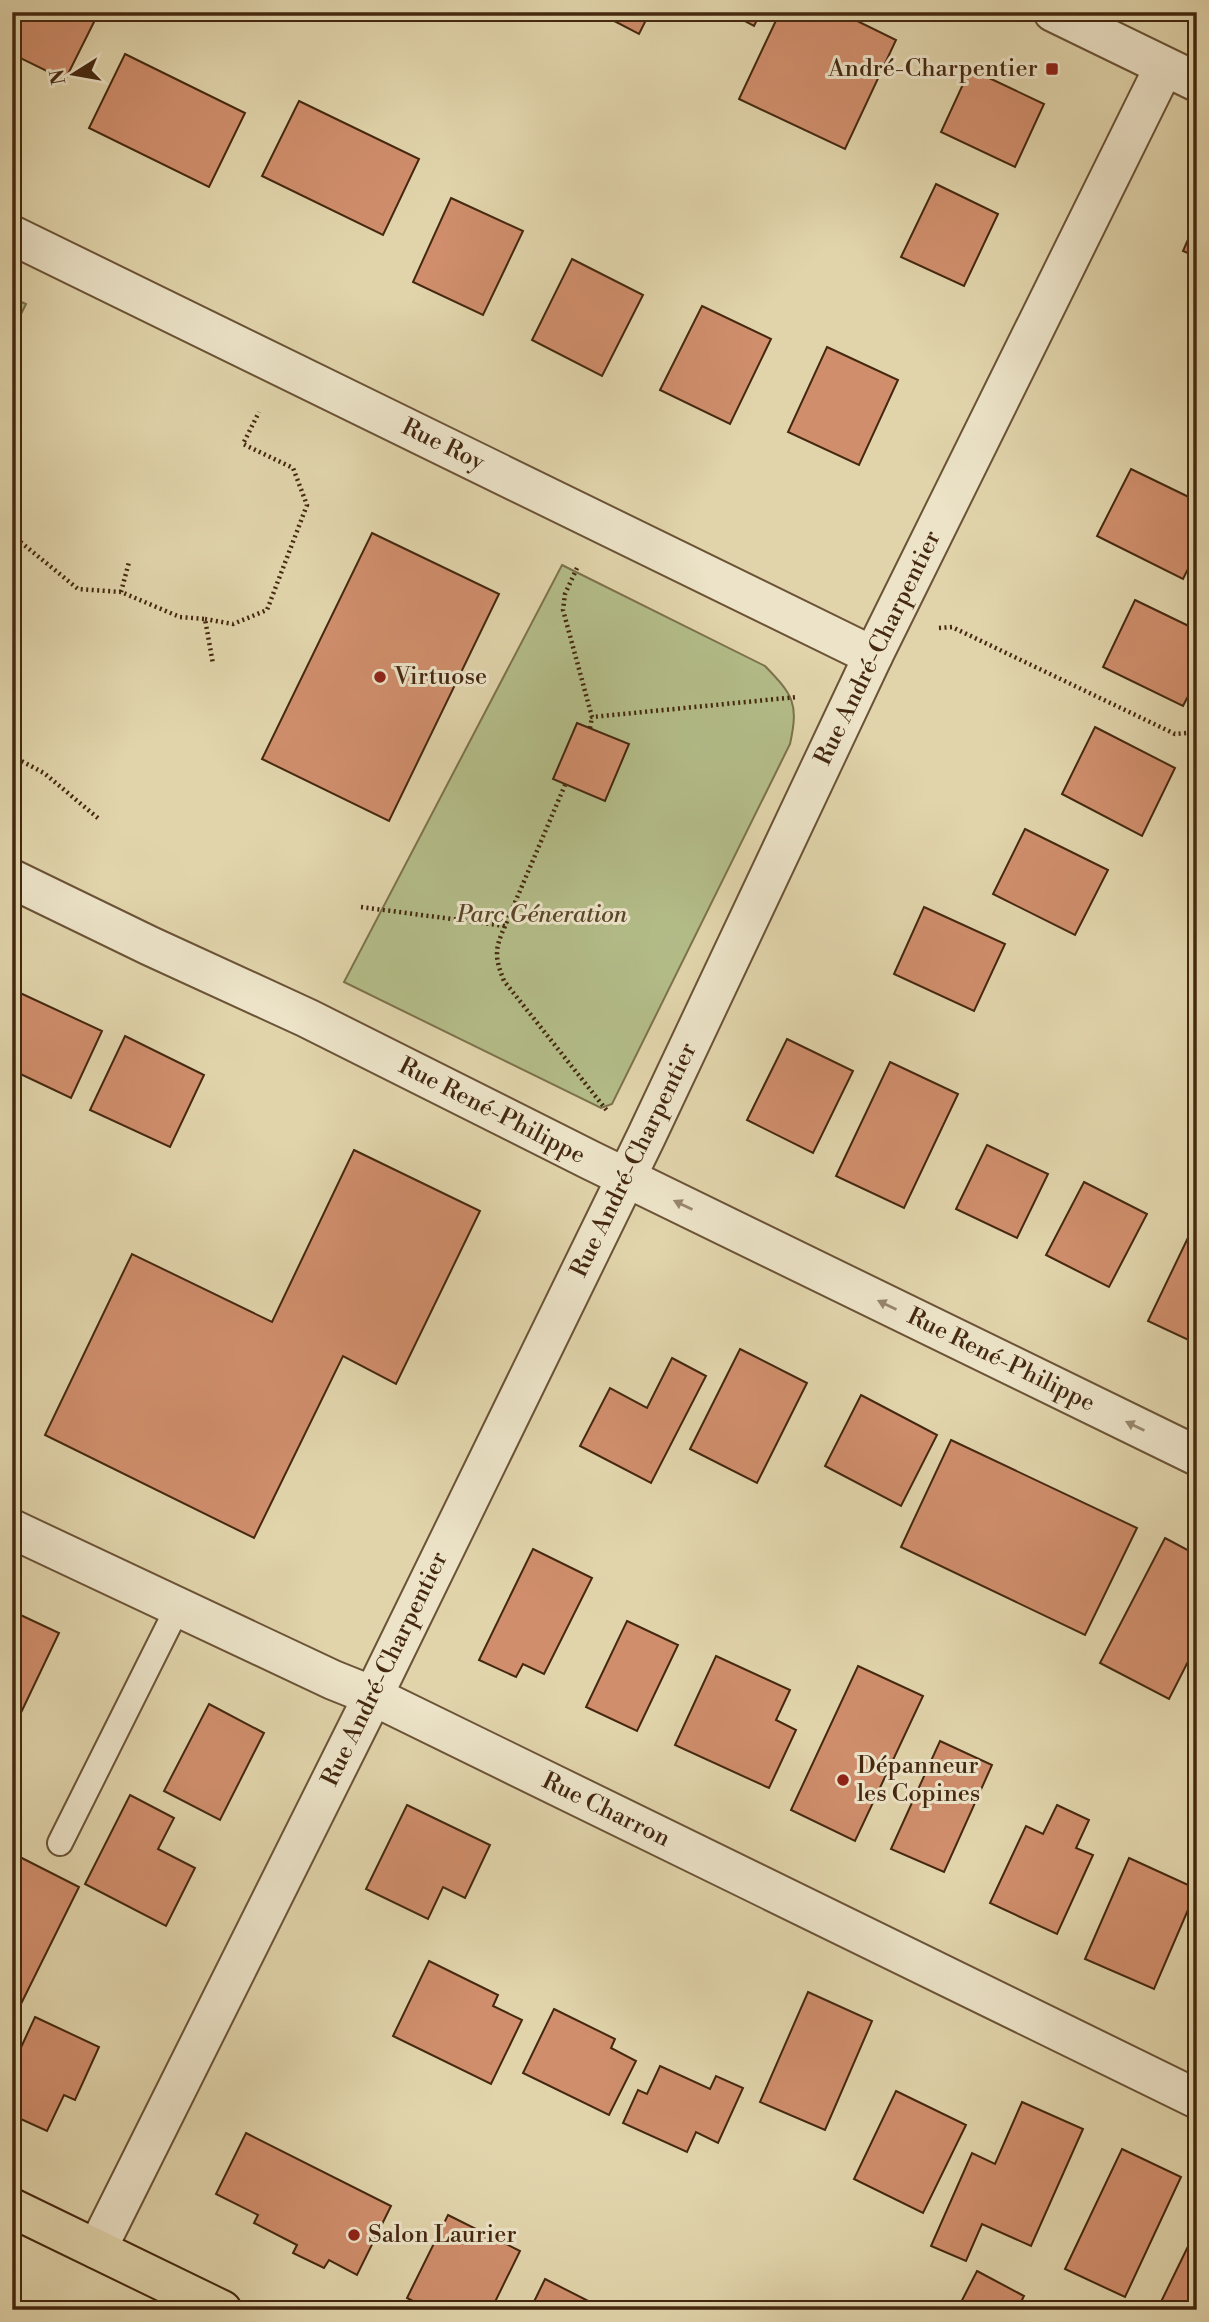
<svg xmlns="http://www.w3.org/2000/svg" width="1209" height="2322" viewBox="0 0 1209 2322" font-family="'Libre Bodoni',serif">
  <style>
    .green { fill: #b3bc88; stroke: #7c724c; stroke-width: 2 }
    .building { fill: #d08e6c; stroke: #44280f; stroke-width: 2 }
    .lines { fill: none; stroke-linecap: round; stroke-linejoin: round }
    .service-casing { stroke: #6b5336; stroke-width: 28 }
    .minor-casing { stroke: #6b5336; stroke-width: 42 }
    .primary-casing { stroke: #44280f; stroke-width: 42 }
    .path { stroke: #44280f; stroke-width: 4.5; stroke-dasharray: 2 3.5; stroke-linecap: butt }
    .service { stroke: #ece3c8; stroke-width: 24 }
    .minor { stroke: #ece3c8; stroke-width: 38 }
    .primary { stroke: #e1d4ab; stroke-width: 38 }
    .oneway { fill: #98866c }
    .poi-dot { fill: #8f2418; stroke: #ece3c8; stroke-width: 2.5 }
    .labels { text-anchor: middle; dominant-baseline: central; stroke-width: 6; stroke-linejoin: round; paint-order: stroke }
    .poi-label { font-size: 24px; fill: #44280f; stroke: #ece3c8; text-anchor: start }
    .street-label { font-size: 24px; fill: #44280f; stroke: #ece3c8 }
    .park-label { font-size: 24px; font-style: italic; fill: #5a4627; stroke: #ece3c8 }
  </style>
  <rect width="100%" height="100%" fill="#e1d4ab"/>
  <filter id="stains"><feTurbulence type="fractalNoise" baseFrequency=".00286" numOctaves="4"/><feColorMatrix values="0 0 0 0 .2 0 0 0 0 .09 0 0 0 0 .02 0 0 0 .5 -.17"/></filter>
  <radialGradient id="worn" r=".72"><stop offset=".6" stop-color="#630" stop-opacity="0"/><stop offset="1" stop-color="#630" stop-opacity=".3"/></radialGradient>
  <g class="green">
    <polygon points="12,298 26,304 12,332"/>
    <path d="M 562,565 L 765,666 C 793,695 799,703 790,744 L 612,1104 L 601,1108 L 344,982 Z"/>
  </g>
  <g class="building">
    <polygon points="12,12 99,12 65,80 12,54"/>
    <polygon points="597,12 650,12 639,34"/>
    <polygon points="728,12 761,12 754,26"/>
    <polygon points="780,12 839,12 896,40 845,149 739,99"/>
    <polygon points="125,54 245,113 209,187 89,128"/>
    <polygon points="970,69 1044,104 1015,167 941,132"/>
    <polygon points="299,101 419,159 383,235 262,176"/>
    <polygon points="936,184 998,214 964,286 901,257"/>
    <polygon points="451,198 523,231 483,315 413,282"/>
    <polygon points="1197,219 1197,257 1183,251"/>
    <polygon points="572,259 643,295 602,376 532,340"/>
    <polygon points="702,306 771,339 730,424 660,390"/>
    <polygon points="827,347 898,380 859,465 788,432"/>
    <polygon points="1131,469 1197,501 1197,551 1183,579 1097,536"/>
    <polygon points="372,533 499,594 389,821 262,759"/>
    <polygon points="1135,600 1197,630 1197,679 1183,706 1103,667"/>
    <polygon points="577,723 629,744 605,801 553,779"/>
    <polygon points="1095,727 1175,768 1142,836 1062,794"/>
    <polygon points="1025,829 1108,870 1075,935 993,894"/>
    <polygon points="924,907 1005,944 974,1011 894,974"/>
    <polygon points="18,992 102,1031 71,1098 12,1070 12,1004"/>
    <polygon points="125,1036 204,1075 170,1147 90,1110"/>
    <polygon points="787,1039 853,1071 813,1153 747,1120"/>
    <polygon points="890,1062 958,1094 904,1208 836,1176"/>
    <polygon points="987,1145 1048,1174 1017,1238 956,1209"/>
    <polygon points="354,1150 480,1211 396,1384 343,1356 254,1538 45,1435 132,1254 272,1322"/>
    <polygon points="1084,1182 1147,1214 1109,1287 1046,1255"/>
    <polygon points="1197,1219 1197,1344 1148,1321"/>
    <polygon points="740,1349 807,1383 757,1483 690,1449"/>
    <polygon points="672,1358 706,1376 651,1483 580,1446 610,1388 647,1408"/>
    <polygon points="861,1395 937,1435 901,1506 825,1466"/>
    <polygon points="951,1440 1137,1528 1085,1635 901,1547"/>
    <polygon points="1165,1538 1197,1555 1197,1644 1169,1699 1100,1663"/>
    <polygon points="533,1549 592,1578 544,1674 523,1664 516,1677 479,1660"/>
    <polygon points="12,1611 59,1633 17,1721 12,1718"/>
    <polygon points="627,1621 678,1645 637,1731 586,1707"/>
    <polygon points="716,1656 790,1690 776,1720 796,1730 769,1788 675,1745"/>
    <polygon points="858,1666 923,1696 855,1841 791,1810"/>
    <polygon points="209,1704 264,1733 220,1820 164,1791"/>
    <polygon points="940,1741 992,1765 944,1872 891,1849"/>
    <polygon points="130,1795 174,1818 158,1849 195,1868 166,1926 85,1884"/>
    <polygon points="407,1805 490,1845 465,1898 443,1887 428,1919 366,1889"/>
    <polygon points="1057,1805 1089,1820 1076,1848 1093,1855 1057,1934 990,1903 1026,1826 1043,1834"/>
    <polygon points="12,1853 79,1887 12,2022"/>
    <polygon points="1129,1858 1197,1889 1154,1989 1085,1959"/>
    <polygon points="429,1961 498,1995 493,2006 522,2020 491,2084 393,2036"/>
    <polygon points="808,1992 872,2021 825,2130 760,2102"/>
    <polygon points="554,2009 615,2039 611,2048 636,2061 609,2115 523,2073"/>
    <polygon points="35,2017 99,2047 75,2100 64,2095 47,2131 12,2115 12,2067"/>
    <polygon points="660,2066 710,2089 716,2076 743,2088 718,2143 696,2132 687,2152 623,2123 638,2090 647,2094"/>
    <polygon points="896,2091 966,2125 923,2213 854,2179"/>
    <polygon points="1022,2102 1083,2129 1031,2246 982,2224 966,2261 931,2246 972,2153 995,2164"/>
    <polygon points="246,2133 391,2206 357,2275 329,2260 324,2268 293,2253 297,2245 254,2223 258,2215 216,2194"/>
    <polygon points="1122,2149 1181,2177 1125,2297 1065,2269"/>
    <polygon points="448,2215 520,2251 491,2310 414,2310 417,2303 407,2298"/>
    <polygon points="1197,2228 1197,2310 1157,2310"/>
    <polygon points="977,2271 1024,2296 1017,2310 957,2310"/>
    <polygon points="545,2279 606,2310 530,2310"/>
  </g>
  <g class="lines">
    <defs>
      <polyline id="service" points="60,1843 178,1607"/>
      <g id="minor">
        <polyline points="1053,12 1197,82"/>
        <polyline points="12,235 873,656"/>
        <polyline points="12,879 150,946 307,1018 590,1160 1197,1456"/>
        <polyline points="12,1529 333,1680 373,1696 1197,2099"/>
        <polyline points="97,2249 373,1696 646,1137 873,656 1164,67"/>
      </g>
      <polyline id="primary" points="12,2208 222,2310"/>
    </defs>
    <use href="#service" class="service-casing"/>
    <use href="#minor" class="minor-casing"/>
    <use href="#primary" class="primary-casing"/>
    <g class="path">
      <polyline points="12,535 78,589 121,592 180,617 205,619 213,664"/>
      <polyline points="577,568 565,594 563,610 592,717 797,697"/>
      <polyline points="121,592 129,562"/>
      <polyline points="205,619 233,624 267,610 307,505 293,468 243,444 259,412"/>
      <polyline points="939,628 952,627 1175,734 1197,732"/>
      <polyline points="590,728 592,717"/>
      <polyline points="12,756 44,773 99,819"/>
      <polyline points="361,907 505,926 565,785"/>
      <path d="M 505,926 C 494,950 495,958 504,981 L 608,1112"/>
    </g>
    <use href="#service" class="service"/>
    <use href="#minor" class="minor"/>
    <use href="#primary" class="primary"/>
  </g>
  <defs><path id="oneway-solid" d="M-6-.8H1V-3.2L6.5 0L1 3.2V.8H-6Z" transform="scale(1.75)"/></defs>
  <g class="oneway">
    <use href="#oneway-solid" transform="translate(683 1205) rotate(-154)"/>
    <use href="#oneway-solid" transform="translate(887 1305) rotate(-154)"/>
    <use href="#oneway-solid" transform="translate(1135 1426) rotate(-154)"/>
  </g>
  <g class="poi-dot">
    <rect x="1045" y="62" width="14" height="14" rx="3.5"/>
    <circle cx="380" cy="677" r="7"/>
    <circle cx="843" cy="1780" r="7"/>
    <circle cx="354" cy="2235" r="7"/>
  </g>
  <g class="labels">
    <g class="poi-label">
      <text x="1038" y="69" text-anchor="end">André-Charpentier</text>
      <text x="394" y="677">Virtuose</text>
      <text x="857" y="1766">Dépanneur<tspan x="857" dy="28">les Copines</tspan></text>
      <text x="368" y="2235">Salon Laurier</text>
    </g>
    <g class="street-label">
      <text transform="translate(443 445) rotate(26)">Rue Roy</text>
      <text transform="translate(878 648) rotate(-64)">Rue André-Charpentier</text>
      <text transform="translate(492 1111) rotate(27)">Rue René-Philippe</text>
      <text transform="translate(634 1160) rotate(-64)">Rue André-Charpentier</text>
      <text transform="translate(1001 1360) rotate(26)">Rue René-Philippe</text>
      <text transform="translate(385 1669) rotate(-64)">Rue André-Charpentier</text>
      <text transform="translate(606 1810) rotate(26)">Rue Charron</text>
    </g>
    <g class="park-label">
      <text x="542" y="915">Parc Géneration</text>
    </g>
  </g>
  <rect width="1209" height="2322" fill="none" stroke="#e1d4ab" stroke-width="42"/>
  <rect x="14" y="14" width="1181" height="2294" fill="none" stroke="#44280f" stroke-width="3.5"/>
  <rect x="21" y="21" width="1167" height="2280" fill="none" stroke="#44280f" stroke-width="2"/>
  <g transform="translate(74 74) rotate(259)" stroke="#ece3c8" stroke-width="5" paint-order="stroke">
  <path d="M0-5L12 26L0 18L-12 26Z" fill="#44280f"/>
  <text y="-10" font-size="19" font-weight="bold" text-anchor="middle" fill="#44280f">N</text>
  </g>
  <rect width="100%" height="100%" filter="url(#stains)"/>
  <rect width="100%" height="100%" fill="url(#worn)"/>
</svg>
